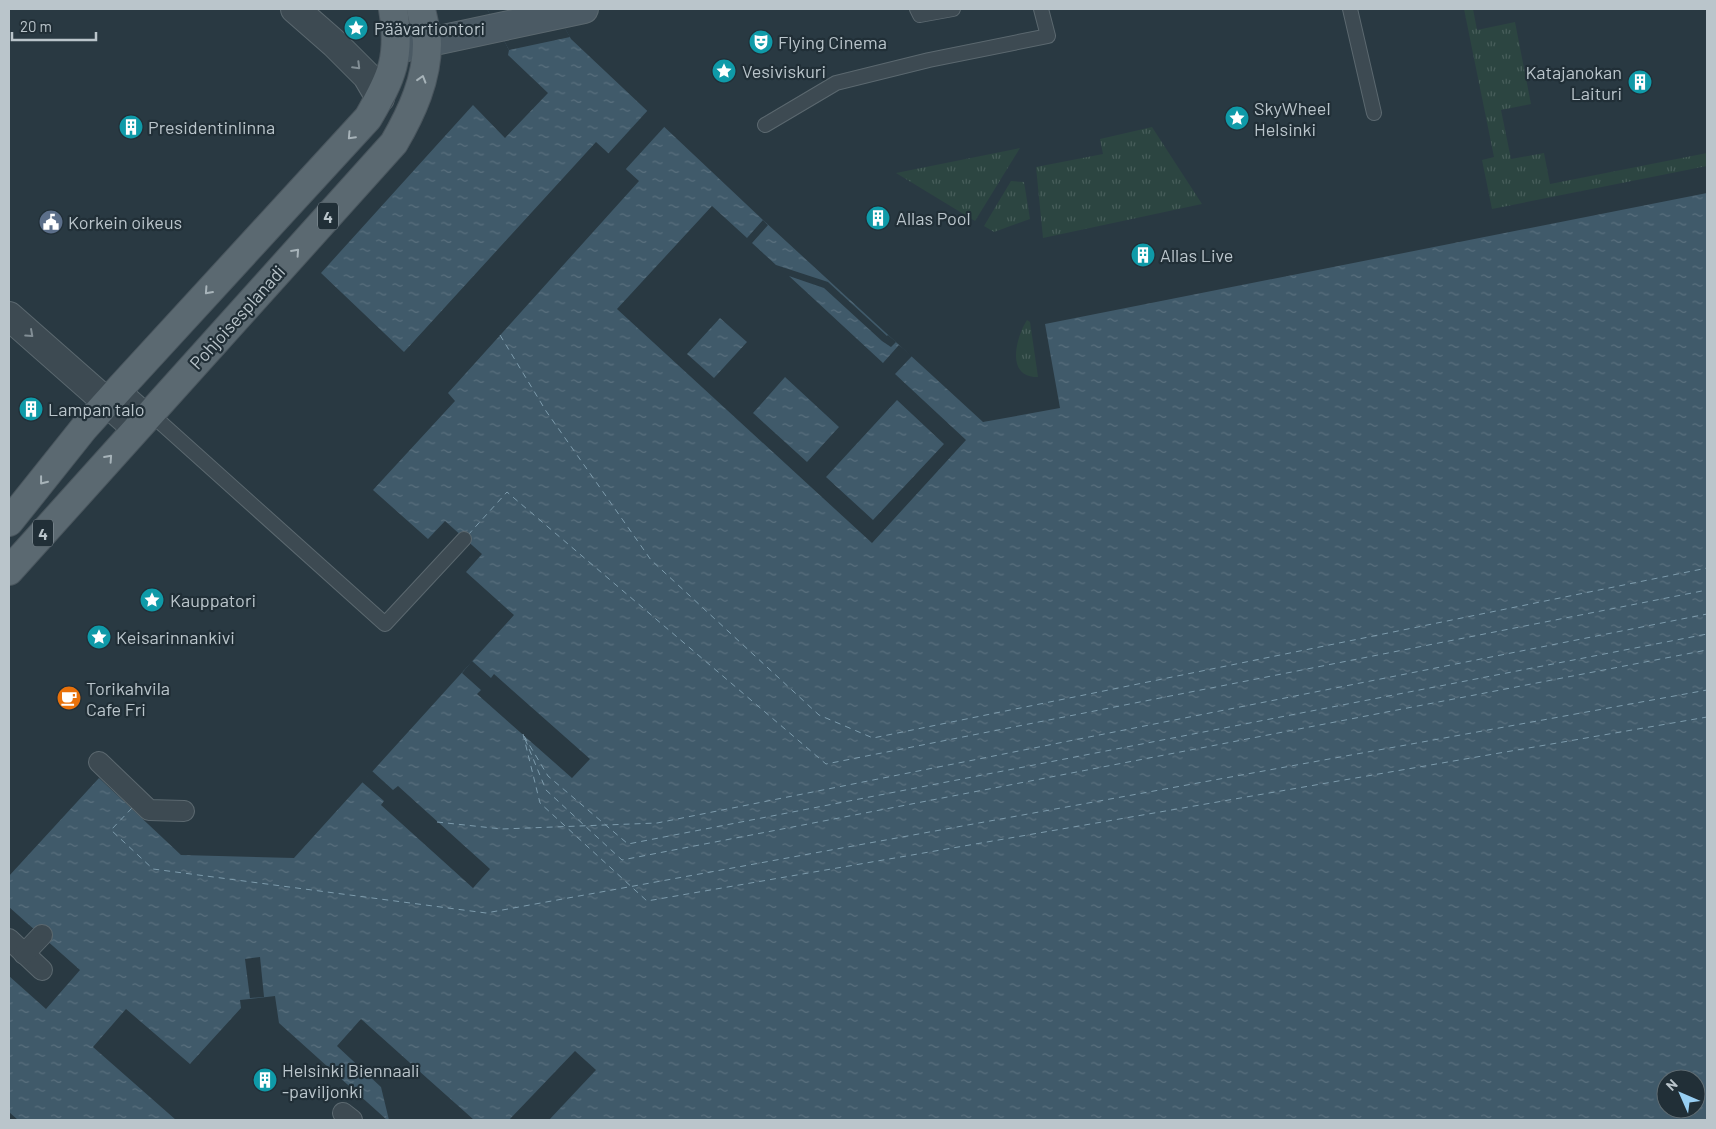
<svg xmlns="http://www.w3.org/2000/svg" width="1716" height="1129" viewBox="0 0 1716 1129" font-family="Barlow,sans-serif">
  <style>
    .grass { fill: url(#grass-tufts) }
    .water { fill: url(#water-ripples); fill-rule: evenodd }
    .pier { fill: #293942; fill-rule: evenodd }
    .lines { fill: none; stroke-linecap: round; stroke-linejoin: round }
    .ferry { stroke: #7d9bac; stroke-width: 1; stroke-dasharray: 6 5; stroke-linecap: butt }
    .service-casing { stroke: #5b686f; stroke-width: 16 }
    .pedestrian-casing { stroke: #5b686f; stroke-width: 22 }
    .minor-casing { stroke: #5b686f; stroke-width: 30 }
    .secondary-casing { stroke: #5b686f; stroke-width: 30 }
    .primary-casing { stroke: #4a565e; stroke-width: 30 }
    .service { stroke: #3d4a52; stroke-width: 14 }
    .pedestrian { stroke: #3d4a52; stroke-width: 20 }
    .minor { stroke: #3d4a52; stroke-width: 28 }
    .secondary { stroke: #4b5a64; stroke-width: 28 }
    .primary { stroke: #5b6971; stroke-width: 28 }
    .oneway { stroke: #828e95 }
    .oneway2 { stroke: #a7b3b9 }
    .labels { text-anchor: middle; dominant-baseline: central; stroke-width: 4.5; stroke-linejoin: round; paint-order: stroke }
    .shield { fill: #212f37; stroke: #8c989f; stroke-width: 1 }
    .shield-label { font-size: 16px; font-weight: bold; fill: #bac5cb }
    .poi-label { font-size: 18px; fill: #bac5cb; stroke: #212f37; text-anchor: start }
    .street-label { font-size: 18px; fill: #bac5cb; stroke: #212f37 }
  </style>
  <defs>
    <pattern id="grass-tufts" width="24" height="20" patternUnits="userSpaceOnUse" patternTransform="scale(1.25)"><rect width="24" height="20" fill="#2c4541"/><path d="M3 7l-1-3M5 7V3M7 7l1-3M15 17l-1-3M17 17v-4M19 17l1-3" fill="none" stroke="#485e5b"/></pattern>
    <pattern id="water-ripples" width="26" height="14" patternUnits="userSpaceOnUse" patternTransform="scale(1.25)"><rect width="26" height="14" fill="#405a6a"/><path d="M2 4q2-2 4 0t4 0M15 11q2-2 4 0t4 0" fill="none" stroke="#5a707e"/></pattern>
  </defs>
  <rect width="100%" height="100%" fill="#293942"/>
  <g class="grass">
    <polygon points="1464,9 1473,9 1477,30 1515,22 1531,104 1501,110 1511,159 1544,153 1550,184 1707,153 1707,166 1492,209 1482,160 1494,157"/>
    <polygon points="1152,127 1202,204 1043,238 1036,167 1103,154 1100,139"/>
    <polygon points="1020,148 975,221 896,173"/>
    <polygon points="1011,181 1024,182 1030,219 994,232 984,226"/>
    <path d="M 1027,320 L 1030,322 L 1038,377 C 1005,378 1016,337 1027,320 Z"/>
  </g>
  <path class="water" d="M 487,9 L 554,9 L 571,39 L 763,220 L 983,422 L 1060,408 L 1045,324 L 1707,193 L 1707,1120 L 387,1120 L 279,1023 L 275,996 L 240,1000 L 241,1008 L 190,1064 L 126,1009 L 93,1047 L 176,1120 L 18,1120 L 9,1112 L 9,976 L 46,1009 L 80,970 L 9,907 L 9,876 L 99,778 L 181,855 L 294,858 L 514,615 L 466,572 L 482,554 L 445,521 L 428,539 L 373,490 L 455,401 L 448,393 L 639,181 L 596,142 L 404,352 L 321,273 L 473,105 L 505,138 L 548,93 L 508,55 L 509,50 ZM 1666,1079 L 1696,1079 L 1696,1109 L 1666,1109 Z"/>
  <g class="pier">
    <polygon points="487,9 554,9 570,37 509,50"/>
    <polygon points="649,109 666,125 624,171 607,155"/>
    <path d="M 712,206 L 747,238 L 763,220 L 768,225 L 752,243 L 776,265 L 828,282 L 887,336 L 888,335 L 896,342 L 891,347 L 882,341 L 824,288 L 789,276 L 883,363 L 899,345 L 912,356 L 895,374 L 966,440 L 872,543 L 617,309 ZM 720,318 L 747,342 L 714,378 L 687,354 ZM 785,377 L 839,427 L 807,462 L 753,413 ZM 897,400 L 944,444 L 873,520 L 826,477 Z"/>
    <polygon points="472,661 491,678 494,674 590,759 572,778 477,694 481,690 462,673"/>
    <polygon points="372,771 393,790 398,786 490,869 473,888 381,805 384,801 362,782"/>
    <polygon points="260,957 264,997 250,998 245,959"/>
    <polygon points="361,1019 428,1079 474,1120 389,1120 381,1087 337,1046"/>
    <polygon points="575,1051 596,1070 549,1120 509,1120"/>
  </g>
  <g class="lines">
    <g class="ferry">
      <polyline points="500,335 546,411 651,560 819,715 873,738 1707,568"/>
      <polyline points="468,535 507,492 826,764 1707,590"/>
      <polyline points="523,734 540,803 647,901 1707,717"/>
      <polyline points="524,736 548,776 628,844 1707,634"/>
      <polyline points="525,739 546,790 622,860 1707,650"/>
      <polyline points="132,808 111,830 153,869 486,913 1707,690"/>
      <polyline points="437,822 502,829 657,823 1707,614"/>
    </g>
    <defs>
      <g id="service">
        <polyline points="917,9 920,15 953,9"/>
        <polyline points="1350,9 1374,113"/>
        <polyline points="765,125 836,83 929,60 1048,36 1041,9"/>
        <polyline points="121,387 385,624 464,539"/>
      </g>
      <g id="pedestrian">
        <polyline points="99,762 149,810 184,811"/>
        <polyline points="9,939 42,970"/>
        <polyline points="24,954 42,935"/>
        <polyline points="343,1113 352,1120"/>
      </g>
      <g id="minor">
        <polyline points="295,9 335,44 367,76 380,98"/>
        <polyline points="9,316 136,428"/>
      </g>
      <polyline id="secondary" points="397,49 584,9"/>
      <g id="primary">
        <path d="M 9,522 L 84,428 L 121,387 L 368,118 C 392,77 401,57 393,9"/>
        <path d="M 9,571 L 394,143 C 412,112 427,79 427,44 C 427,32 423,20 421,9"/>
      </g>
    </defs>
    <use href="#service" class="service-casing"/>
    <use href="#pedestrian" class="pedestrian-casing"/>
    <use href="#minor" class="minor-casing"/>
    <use href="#secondary" class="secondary-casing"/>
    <use href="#primary" class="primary-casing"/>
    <use href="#service" class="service"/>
    <use href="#pedestrian" class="pedestrian"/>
    <use href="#minor" class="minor"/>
    <use href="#secondary" class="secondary"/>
    <use href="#primary" class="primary"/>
  </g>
  <defs><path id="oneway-chevron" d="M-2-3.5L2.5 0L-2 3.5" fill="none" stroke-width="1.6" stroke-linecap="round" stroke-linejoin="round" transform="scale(1.25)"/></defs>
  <g class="oneway">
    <use href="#oneway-chevron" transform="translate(357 66) rotate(45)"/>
    <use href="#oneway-chevron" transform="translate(30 334) rotate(42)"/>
  </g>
  <g class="oneway2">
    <use href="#oneway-chevron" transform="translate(422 79) rotate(-73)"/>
    <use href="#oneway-chevron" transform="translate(351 136) rotate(133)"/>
    <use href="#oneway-chevron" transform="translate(296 252) rotate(-48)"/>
    <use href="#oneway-chevron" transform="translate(208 291) rotate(132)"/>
    <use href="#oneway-chevron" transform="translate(109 458) rotate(-48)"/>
    <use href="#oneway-chevron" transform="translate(43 481) rotate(128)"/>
  </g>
  <defs>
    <symbol id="sight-disc" viewBox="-11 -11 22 22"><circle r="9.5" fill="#0f9aa8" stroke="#212f37"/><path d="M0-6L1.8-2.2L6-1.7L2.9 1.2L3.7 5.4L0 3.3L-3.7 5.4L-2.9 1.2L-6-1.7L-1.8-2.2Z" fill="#fff"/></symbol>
    <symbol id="theatre-disc" viewBox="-11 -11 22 22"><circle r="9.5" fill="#0f9aa8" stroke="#212f37"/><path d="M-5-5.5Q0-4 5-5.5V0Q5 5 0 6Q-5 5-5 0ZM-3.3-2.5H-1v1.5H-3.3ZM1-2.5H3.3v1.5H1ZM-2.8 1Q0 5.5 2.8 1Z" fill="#fff"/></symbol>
    <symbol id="building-disc" viewBox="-11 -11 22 22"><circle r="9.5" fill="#0f9aa8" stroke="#212f37"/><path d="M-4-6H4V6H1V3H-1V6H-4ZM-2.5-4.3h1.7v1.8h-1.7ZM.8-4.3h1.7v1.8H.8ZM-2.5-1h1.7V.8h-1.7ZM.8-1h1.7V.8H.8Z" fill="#fff"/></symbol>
    <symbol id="civic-disc" viewBox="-11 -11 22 22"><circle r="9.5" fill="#5c6f8a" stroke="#212f37"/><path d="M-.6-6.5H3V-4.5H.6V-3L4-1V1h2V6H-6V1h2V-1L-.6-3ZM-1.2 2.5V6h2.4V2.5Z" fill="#fff"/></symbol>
    <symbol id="cafe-disc" viewBox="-11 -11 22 22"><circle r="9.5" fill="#e8710a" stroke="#212f37"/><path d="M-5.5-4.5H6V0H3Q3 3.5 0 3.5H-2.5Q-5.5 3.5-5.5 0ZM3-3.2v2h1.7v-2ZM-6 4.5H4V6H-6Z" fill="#fff"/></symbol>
  </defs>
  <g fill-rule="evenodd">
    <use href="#sight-disc" x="342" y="14" width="28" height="28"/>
    <use href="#theatre-disc" x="747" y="28" width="28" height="28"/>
    <use href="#sight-disc" x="710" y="57" width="28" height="28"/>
    <use href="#building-disc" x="1626" y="68" width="28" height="28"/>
    <use href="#sight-disc" x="1223" y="104" width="28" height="28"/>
    <use href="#building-disc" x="117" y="113" width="28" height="28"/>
    <use href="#building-disc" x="864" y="204" width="28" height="28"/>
    <use href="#civic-disc" x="37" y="208" width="28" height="28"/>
    <use href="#building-disc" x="1129" y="241" width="28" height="28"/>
    <use href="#building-disc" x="17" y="395" width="28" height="28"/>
    <use href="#sight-disc" x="138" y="586" width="28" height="28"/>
    <use href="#sight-disc" x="85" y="623" width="28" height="28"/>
    <use href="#cafe-disc" x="55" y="684" width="28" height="28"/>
    <use href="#building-disc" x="251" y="1066" width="28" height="28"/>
  </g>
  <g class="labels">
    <g class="shield">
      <rect x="318" y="202.5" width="20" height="27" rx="4"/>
      <rect x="33" y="519.5" width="20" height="27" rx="4"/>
    </g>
    <g class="shield-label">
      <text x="328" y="216">4</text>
      <text x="43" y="533">4</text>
    </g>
    <g class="poi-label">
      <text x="374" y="28">Päävartiontori</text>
      <text x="778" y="42">Flying Cinema</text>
      <text x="742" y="71">Vesiviskuri</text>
      <text x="1622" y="72" text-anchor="end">Katajanokan<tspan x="1622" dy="21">Laituri</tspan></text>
      <text x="1254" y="108">SkyWheel<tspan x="1254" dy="21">Helsinki</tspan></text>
      <text x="148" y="127">Presidentinlinna</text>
      <text x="896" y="218">Allas Pool</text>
      <text x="68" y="222">Korkein oikeus</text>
      <text x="1160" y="255">Allas Live</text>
      <text x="48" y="409">Lampan talo</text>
      <text x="170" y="600">Kauppatori</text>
      <text x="116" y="637">Keisarinnankivi</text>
      <text x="86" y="688">Torikahvila<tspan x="86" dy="21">Cafe Fri</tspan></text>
      <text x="282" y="1070">Helsinki Biennaali<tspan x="282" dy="21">-paviljonki</tspan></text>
    </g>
    <g class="street-label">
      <text transform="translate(237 317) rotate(-48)">Pohjoisesplanadi</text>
    </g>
  </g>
  <rect width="1716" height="1129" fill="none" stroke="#bac5cb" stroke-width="20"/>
  <g transform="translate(1681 1094) rotate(315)"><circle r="24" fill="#212f37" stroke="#5e6b72"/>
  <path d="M0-4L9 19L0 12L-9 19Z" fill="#98cff3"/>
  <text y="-8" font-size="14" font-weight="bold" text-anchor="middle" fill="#bac5cb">N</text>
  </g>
  <path d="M12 32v8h84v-8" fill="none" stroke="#bac5cb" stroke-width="2.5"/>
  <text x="20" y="32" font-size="15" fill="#bac5cb" stroke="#212f37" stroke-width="4" paint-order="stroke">20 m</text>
</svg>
